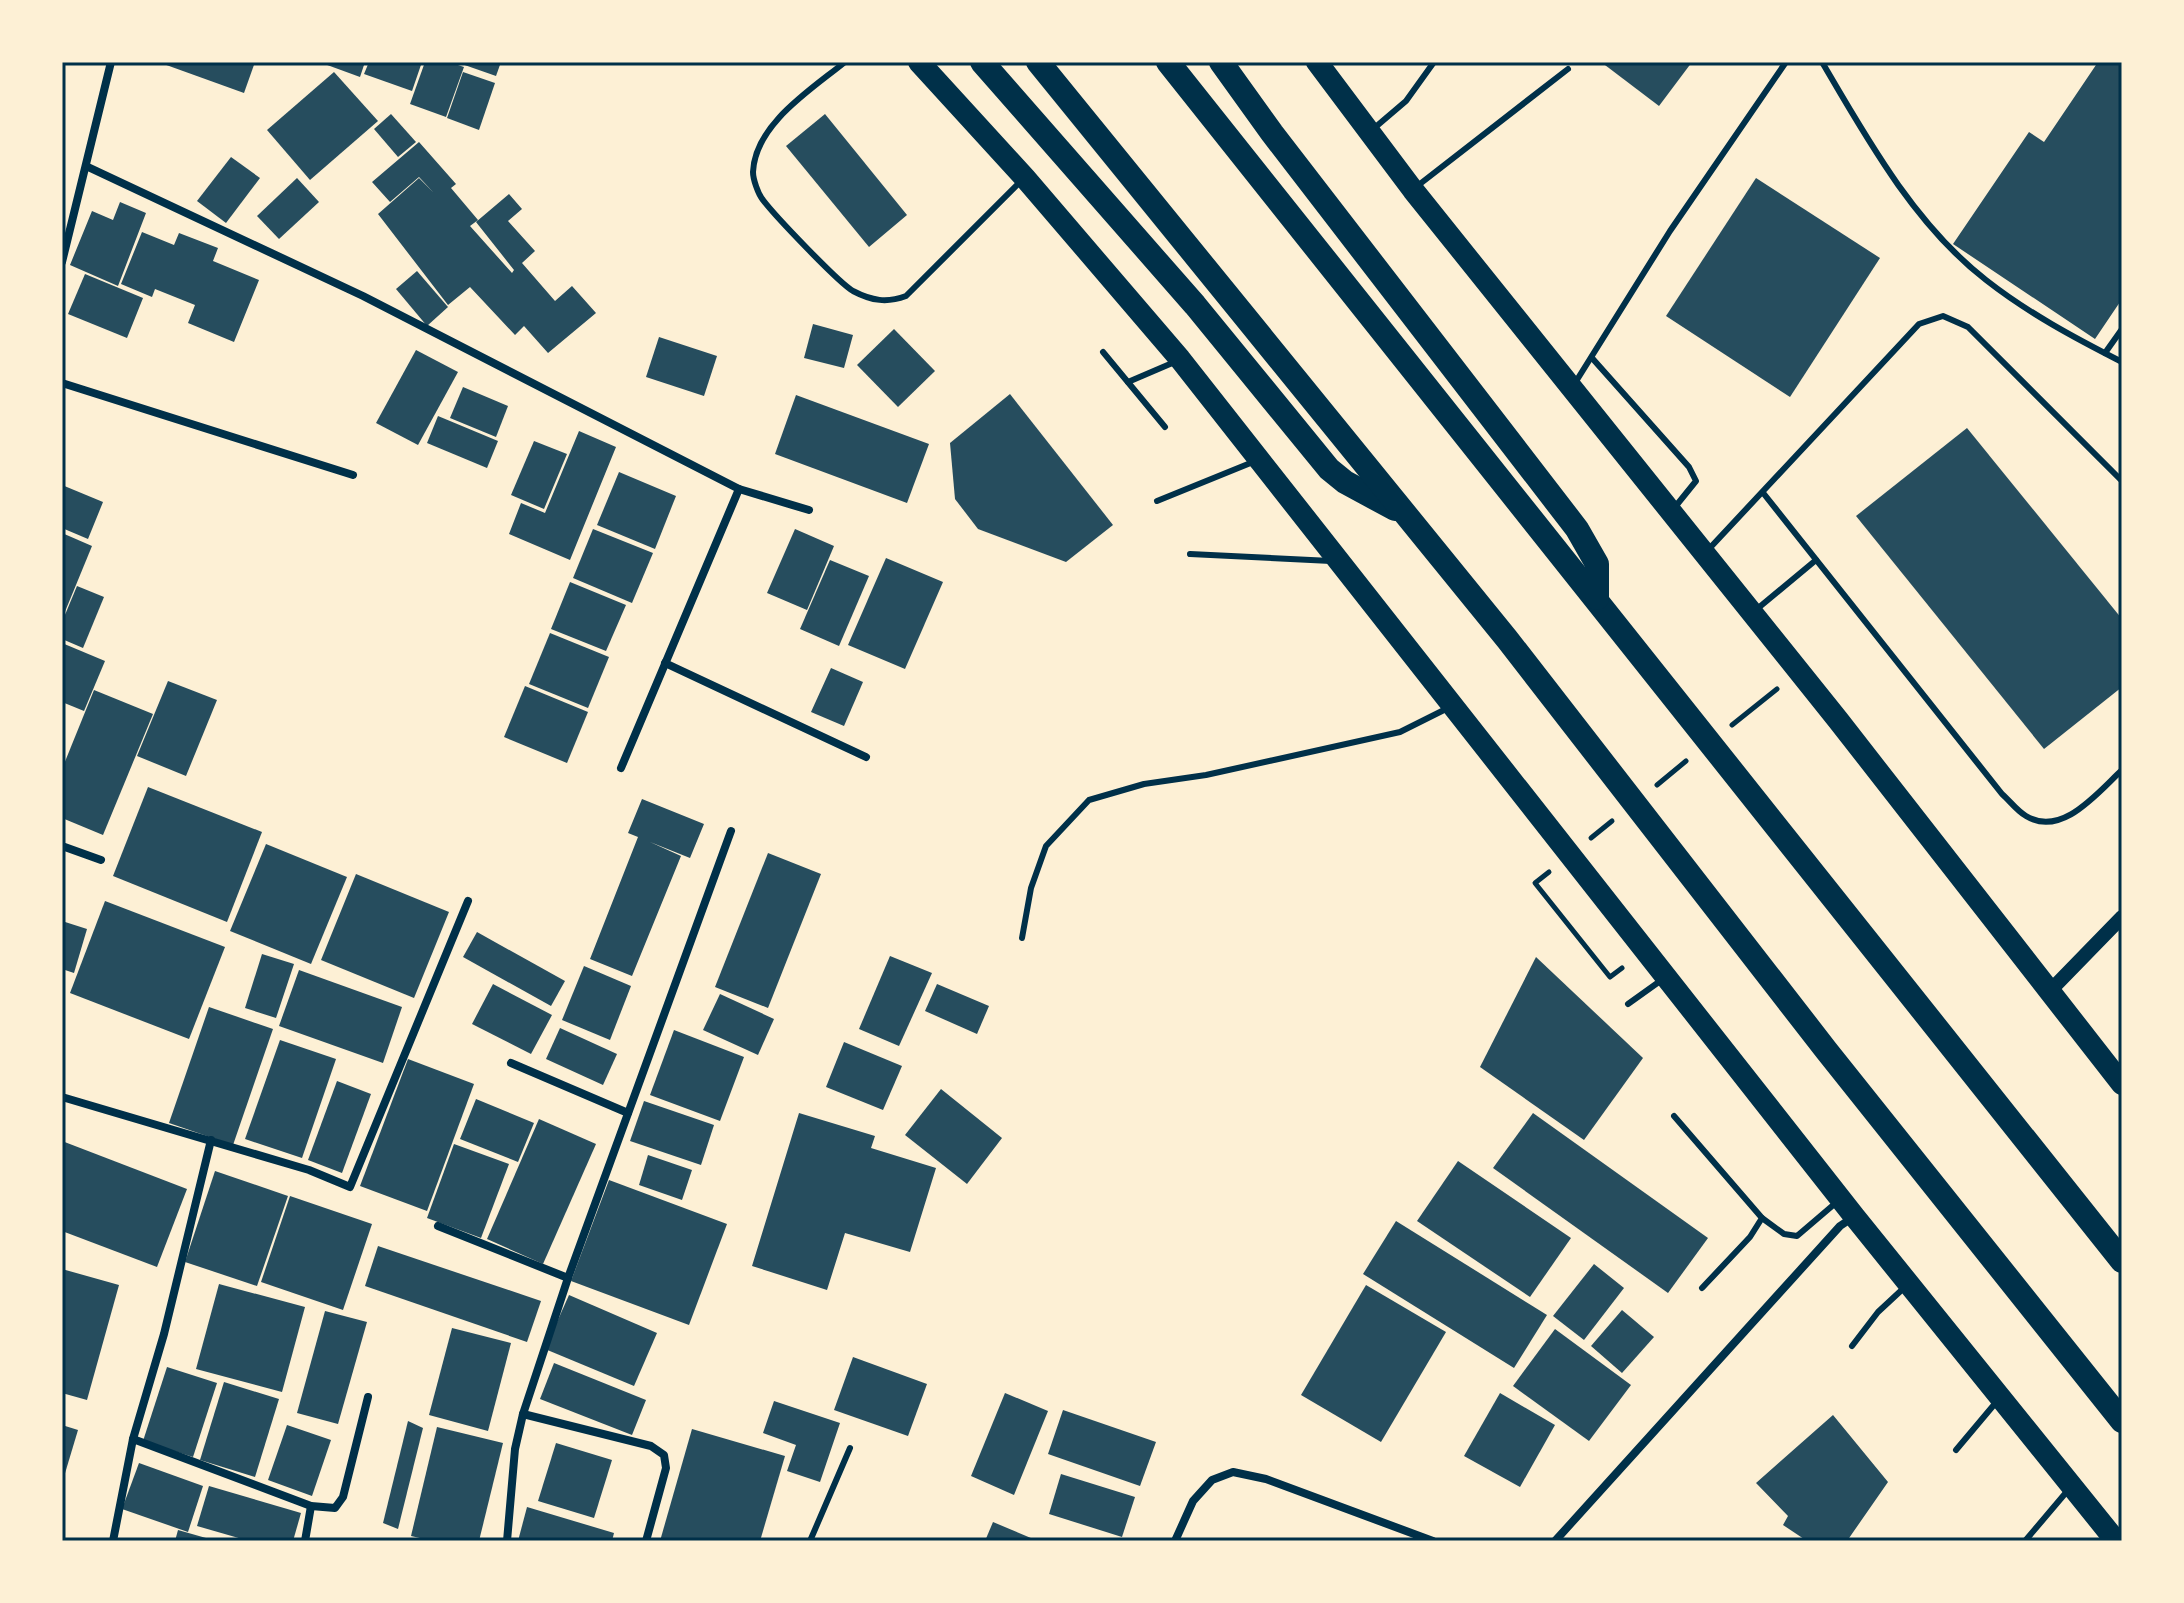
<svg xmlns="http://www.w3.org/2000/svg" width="2184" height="1603" viewBox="0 0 2184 1603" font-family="Bitter,serif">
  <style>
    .building { fill: #264d5e }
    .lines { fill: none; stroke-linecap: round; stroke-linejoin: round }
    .path { stroke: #003049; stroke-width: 5 }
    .service { stroke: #003049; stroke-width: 6 }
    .minor { stroke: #003049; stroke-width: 8 }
    .tertiary { stroke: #003049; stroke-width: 14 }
    .trunk { stroke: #003049; stroke-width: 22 }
    .motorway { stroke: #003049; stroke-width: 24 }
    .neatline { fill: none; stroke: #003049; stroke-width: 3 }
  </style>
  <rect width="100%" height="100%" fill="#fdf0d5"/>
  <g class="building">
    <polygon points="158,62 255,62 244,93"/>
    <polygon points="319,62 365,62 360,77"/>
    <polygon points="369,62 422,62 412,91 364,74"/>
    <polygon points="425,62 449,62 464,67 446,117 410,104"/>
    <polygon points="456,62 501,62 496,76"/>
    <polygon points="1601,62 1692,62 1659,106"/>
    <polygon points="2098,62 2122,62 2122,299 2095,339 1953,244 2029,132 2044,142"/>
    <polygon points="334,72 378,121 310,180 267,130"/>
    <polygon points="463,72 495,83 479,130 447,118"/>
    <polygon points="391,114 416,142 398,157 374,129"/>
    <polygon points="825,114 907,215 869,247 786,146"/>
    <polygon points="419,142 456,184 451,188 478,220 470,226 512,273 514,270 476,222 509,194 522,209 508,221 535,251 522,263 555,301 572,286 596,313 548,353 524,326 515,335 470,287 448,305 378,214 419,178 433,192 419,177 390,202 372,182"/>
    <polygon points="231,157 260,178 226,223 197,201"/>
    <polygon points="297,178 319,202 279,239 257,216"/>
    <polygon points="1756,178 1880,258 1790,397 1666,316"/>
    <polygon points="120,202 146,213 118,286 70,265 92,211 113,220"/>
    <polygon points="142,232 174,245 179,233 218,248 213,261 259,280 234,342 188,323 195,305 155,289 152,297 121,284"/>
    <polygon points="417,271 448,307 427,326 396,289"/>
    <polygon points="85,274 143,298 127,338 68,314"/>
    <polygon points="813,324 853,335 844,368 804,358"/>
    <polygon points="894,329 935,371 898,407 857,365"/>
    <polygon points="659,337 717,356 704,396 646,377"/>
    <polygon points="416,350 458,372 418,445 376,423"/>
    <polygon points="463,387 508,406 496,437 450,418"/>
    <polygon points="1010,394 1113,525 1066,562 978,529 955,499 950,443"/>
    <polygon points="796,395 929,444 907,503 775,454"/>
    <polygon points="438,416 498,441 487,468 427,443"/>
    <polygon points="1967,428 2122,619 2122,687 2044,749 1856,516"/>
    <polygon points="579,431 616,447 570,560 509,534 521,503 545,513"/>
    <polygon points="534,441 567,454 544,509 511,495"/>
    <polygon points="619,472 676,496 655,549 597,525"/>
    <polygon points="62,485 103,502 88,539 62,528"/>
    <polygon points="593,529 653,553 632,603 573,578"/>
    <polygon points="795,529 834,546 807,610 767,593"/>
    <polygon points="62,533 92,546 62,619"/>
    <polygon points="886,558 943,582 905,669 848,645"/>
    <polygon points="830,560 869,576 839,646 800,629"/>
    <polygon points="570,582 626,605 606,651 551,629"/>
    <polygon points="77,586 104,597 83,648 62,639 62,622"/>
    <polygon points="550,633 609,657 588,708 529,684"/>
    <polygon points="62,643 105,661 84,711 62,702"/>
    <polygon points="831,668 863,682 844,726 811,712"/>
    <polygon points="168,681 217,700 186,776 137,756"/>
    <polygon points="525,686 588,712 567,763 504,737"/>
    <polygon points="94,690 153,714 103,835 62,818 62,769"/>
    <polygon points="148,787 262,832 227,922 113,876"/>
    <polygon points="642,799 704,824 690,858 650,842 681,856 632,976 590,959 638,837 628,833"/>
    <polygon points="266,844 347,877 311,964 230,931"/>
    <polygon points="768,853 821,874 768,1008 715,987"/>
    <polygon points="356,874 449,912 414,998 321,960"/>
    <polygon points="105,901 225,947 189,1039 70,993"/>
    <polygon points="62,921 87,929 74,973 62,969"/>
    <polygon points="477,932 565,981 551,1006 463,957"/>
    <polygon points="262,954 294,964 276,1018 245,1008"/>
    <polygon points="890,956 932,973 899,1046 859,1029"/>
    <polygon points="1536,957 1643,1058 1584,1140 1480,1067"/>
    <polygon points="584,966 631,986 610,1040 562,1020"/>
    <polygon points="299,970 402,1007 383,1063 279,1026"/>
    <polygon points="493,984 552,1015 531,1054 472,1024"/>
    <polygon points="937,984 989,1006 977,1034 925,1011"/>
    <polygon points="720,994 774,1019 758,1055 703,1030"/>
    <polygon points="209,1007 273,1029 233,1145 169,1123"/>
    <polygon points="560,1028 617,1054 603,1085 546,1059"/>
    <polygon points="674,1030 744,1057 720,1121 650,1095"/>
    <polygon points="280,1040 336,1059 302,1158 245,1139"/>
    <polygon points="844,1042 902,1066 883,1110 826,1087"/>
    <polygon points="408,1059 474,1084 427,1211 360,1186"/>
    <polygon points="337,1081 371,1094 342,1173 308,1160"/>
    <polygon points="941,1089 1002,1138 967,1184 905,1135"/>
    <polygon points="476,1099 534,1123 518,1162 460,1139"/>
    <polygon points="644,1101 714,1125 701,1165 630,1141"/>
    <polygon points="799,1113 875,1136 871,1148 936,1168 910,1252 845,1233 827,1290 752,1266"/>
    <polygon points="1533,1113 1708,1238 1668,1293 1493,1168"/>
    <polygon points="539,1119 596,1144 543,1264 487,1239"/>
    <polygon points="62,1141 187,1189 157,1267 62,1231"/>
    <polygon points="454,1144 509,1164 481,1238 427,1218"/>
    <polygon points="648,1155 692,1170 682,1200 639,1185"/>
    <polygon points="1458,1161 1571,1238 1530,1297 1417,1221"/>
    <polygon points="215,1171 288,1196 257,1286 185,1262"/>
    <polygon points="609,1180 727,1224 689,1325 571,1281"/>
    <polygon points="290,1196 372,1224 343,1310 261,1282"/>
    <polygon points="1396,1221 1547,1315 1514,1368 1363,1274"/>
    <polygon points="378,1246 541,1301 527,1342 365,1286"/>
    <polygon points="1594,1264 1624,1288 1584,1340 1553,1316"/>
    <polygon points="62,1269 119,1285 87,1400 62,1393"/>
    <polygon points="219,1284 305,1307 282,1392 196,1369"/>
    <polygon points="1366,1285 1446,1332 1381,1442 1301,1395"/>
    <polygon points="569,1295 657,1333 634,1386 545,1349"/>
    <polygon points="1622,1310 1654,1337 1622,1373 1591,1346"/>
    <polygon points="325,1311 367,1322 338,1424 297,1413"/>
    <polygon points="452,1328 511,1343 488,1431 429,1415"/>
    <polygon points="1555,1329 1631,1385 1589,1441 1513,1386"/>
    <polygon points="853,1357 927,1384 908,1436 834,1410"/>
    <polygon points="554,1363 646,1400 632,1435 540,1399"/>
    <polygon points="167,1367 217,1383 193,1457 143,1441"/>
    <polygon points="224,1382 279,1399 255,1477 200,1460"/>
    <polygon points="1005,1393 1048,1411 1014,1495 971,1476"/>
    <polygon points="1500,1393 1555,1425 1520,1487 1464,1456"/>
    <polygon points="774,1401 840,1423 820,1482 787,1471 796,1445 763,1433"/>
    <polygon points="1063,1410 1156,1442 1140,1486 1048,1454"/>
    <polygon points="1833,1415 1888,1482 1847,1541 1807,1541 1783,1525 1788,1516 1756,1483"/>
    <polygon points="408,1421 423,1428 398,1529 383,1523"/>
    <polygon points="62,1425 78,1430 63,1480 62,1480"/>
    <polygon points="287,1425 331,1440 312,1496 268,1480"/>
    <polygon points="437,1427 503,1443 479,1541 433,1541 411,1536"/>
    <polygon points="692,1429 785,1456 760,1541 660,1541"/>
    <polygon points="556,1443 612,1460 594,1518 538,1501"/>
    <polygon points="139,1463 203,1486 188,1532 122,1509"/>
    <polygon points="1061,1474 1135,1497 1122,1537 1049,1514"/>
    <polygon points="209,1486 301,1513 293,1541 249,1541 197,1526"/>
    <polygon points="527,1507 614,1533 612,1541 518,1541"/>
    <polygon points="993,1522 1038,1541 985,1541"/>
    <polygon points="178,1530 213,1540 213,1541 175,1541"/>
  </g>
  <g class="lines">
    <g class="path">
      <polyline points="1732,725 1777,689"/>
      <polyline points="1657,785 1686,761"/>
      <polyline points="1591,838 1612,821"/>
      <polyline points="1549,872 1535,883 1610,977 1622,968"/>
    </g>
    <g class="service">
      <path d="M 845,62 C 812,89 755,124 753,172 C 753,179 758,194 763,200 C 775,216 839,283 853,291 C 872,301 887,303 906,296 L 1022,180"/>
      <path d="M 1822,62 C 1867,139 1915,225 1986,280 C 2028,313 2075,338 2122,362"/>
      <polyline points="1372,130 1406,101 1434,62"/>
      <polyline points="1416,187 1568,69"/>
      <polyline points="1103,352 1165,427"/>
      <polyline points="2105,353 2122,329"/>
      <polyline points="1592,358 1689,467 1696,481 1675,507"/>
      <polyline points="1128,382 1177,361"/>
      <polyline points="1575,383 1670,231 1786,62"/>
      <path d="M 1764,494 L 2002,794 C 2010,801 2017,811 2026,816 C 2062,838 2098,792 2122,770"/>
      <polyline points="1157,501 1253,462"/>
      <polyline points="1708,550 1919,324 1943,316 1968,327 2122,481"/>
      <polyline points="1190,554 1331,561"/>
      <polyline points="1757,609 1816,560"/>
      <polyline points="1022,938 1031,888 1046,846 1089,800 1144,784 1206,775 1400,732 1450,707"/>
      <polyline points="1628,1004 1663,979"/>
      <polyline points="1674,1116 1762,1218 1750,1237 1702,1288"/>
      <polyline points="1762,1218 1784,1234 1797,1236 1838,1201"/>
      <polyline points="1852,1346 1878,1312 1906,1286"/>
      <polyline points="1956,1450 1998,1400"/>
      <polyline points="810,1541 850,1448"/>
      <polyline points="2025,1541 2069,1489"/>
    </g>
    <g class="minor">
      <polyline points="88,167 363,296 739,489 809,510"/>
      <polyline points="62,262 111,62"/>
      <polyline points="62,383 353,475"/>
      <polyline points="665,663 866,757"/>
      <polyline points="621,768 739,489"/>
      <polyline points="62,846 101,860"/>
      <polyline points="511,1063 628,1113"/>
      <polyline points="62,1097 309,1170 350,1187 468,901"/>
      <polyline points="438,1226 568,1278"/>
      <polyline points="523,1414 651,1446 664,1455 666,1468 646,1541"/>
      <polyline points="133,1439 311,1506 335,1508 343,1497 368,1397"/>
      <polyline points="113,1541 133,1439 164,1334 211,1140"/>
      <polyline points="305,1541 311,1506"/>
      <polyline points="507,1541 515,1449 523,1414 568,1278 731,831"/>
      <polyline points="1175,1541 1193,1501 1212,1480 1233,1472 1266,1479 1433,1541"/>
      <polyline points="1555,1541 1840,1226 1852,1218"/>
    </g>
    <polyline class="tertiary" points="2049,992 2122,917"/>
    <g class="trunk">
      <polyline points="919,62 1025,178 1180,359 1854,1216 2116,1541"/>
      <polyline points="1317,62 1413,190 1838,720 2122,1084"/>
    </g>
    <g class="motorway">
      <polyline points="982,62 1195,305 1329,469 1345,482 1395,509"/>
      <polyline points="1038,62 1507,639 1826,1050 2122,1421"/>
      <polyline points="1168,62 2122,1261"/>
      <polyline points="1221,62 1272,133 1577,529 1597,564 1597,598"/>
    </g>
  </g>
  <rect width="2184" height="1603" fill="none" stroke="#fdf0d5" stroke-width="128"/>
  <rect x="64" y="64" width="2056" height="1475" class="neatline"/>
</svg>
